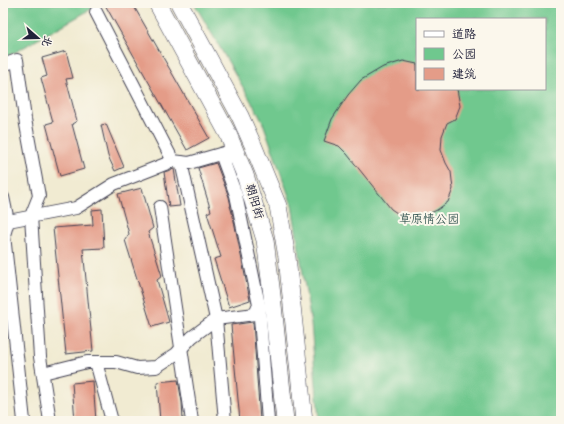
<svg xmlns="http://www.w3.org/2000/svg" width="564" height="424" viewBox="0 0 564 424" font-family="'Gochi Hand','LXGW WenKai TC',sans-serif">
  <style>
    .green { fill: #6fc88e; stroke: #487564; fill-rule: evenodd }
    .building { fill: #e49c88 }
    .lines { fill: none; stroke-linecap: round; stroke-linejoin: round }
    .street-casing { stroke: #414052; stroke-width: 14 }
    .secondary-casing { stroke: #414052; stroke-width: 18 }
    .street { stroke: #fff; stroke-width: 12 }
    .secondary { stroke: #fff; stroke-width: 17 }
    .labels { text-anchor: middle; dominant-baseline: central; stroke-width: 4; stroke-linejoin: round; paint-order: stroke }
    .street-label { font-size: 12px; fill: #22223b; stroke: #fbf7ec }
    .park-label { font-size: 12px; fill: #3d5c58; stroke: #fbf7ec }
  </style>
  <rect width="100%" height="100%" fill="#fbf7ec"/>
  <filter id="ink" filterUnits="userSpaceOnUse"><feTurbulence type="fractalNoise" baseFrequency=".025" numOctaves="2"/><feDisplacementMap in="SourceGraphic" scale="8" xChannelSelector="R" yChannelSelector="G"/><feConvolveMatrix kernelMatrix="1 2 1 2 8 2 1 2 1" color-interpolation-filters="sRGB"/></filter>
  <filter id="wash" filterUnits="userSpaceOnUse"><feTurbulence type="fractalNoise" baseFrequency=".012" numOctaves="4" result="noise"/><feDisplacementMap in="SourceGraphic" scale="16" xChannelSelector="R" yChannelSelector="G"/><feGaussianBlur stdDeviation="0.9" result="paint"/><feColorMatrix in="noise" values="0 0 0 0 0 0 0 0 0 0 0 0 0 0 0 0 0 1.4 0 .05"/><feComposite in="paint" operator="in"/></filter>
  <g filter="url(#wash)">
    <rect width="100%" height="100%" fill="#f1ebd2"/>
    <g class="green">
      <polygon points="3,3 102,3 3,59"/>
      <path d="M 194,3 L 561,3 L 561,421 L 319,421 L 311,324 L 292,205 L 262,120 ZM 417,19 L 545,19 L 545,89 L 417,89 Z"/>
    </g>
    <g id="blocks">
      <g class="building">
        <polygon points="104,3 132,3 209,138 187,150"/>
        <polygon points="66,51 73,78 66,79 77,121 72,124 84,169 60,176 46,124 53,122 41,78 47,76 42,58"/>
        <polygon points="403,61 417,64 417,89 457,89 460,106 455,119 447,123 442,136 441,150 446,163 451,172 453,189 448,202 437,210 424,216 415,218 403,217 391,209 347,154 339,146 324,141 332,119 348,95 361,80 383,67"/>
        <polygon points="106,124 124,167 115,171 108,156 101,125"/>
        <polygon points="216,163 229,197 231,206 230,206 233,216 250,300 229,307 214,259 221,257 207,213 211,211 198,168"/>
        <polygon points="174,169 180,206 169,207 164,172"/>
        <polygon points="142,188 153,228 148,232 162,276 157,280 169,322 152,327 125,240 129,234 118,194"/>
        <polygon points="102,209 104,248 83,249 93,351 66,354 53,228 93,225 92,210"/>
        <polygon points="253,322 260,421 240,421 231,325"/>
        <polygon points="178,380 182,402 183,421 160,421 157,382"/>
        <polygon points="93,381 96,421 75,421 72,383"/>
      </g>
    </g>
  </g>
  <g filter="url(#ink)">
    <use href="#blocks" fill-opacity="0" stroke="#414052" stroke-width="1"/>
    <g class="lines">
      <defs>
        <g id="street">
          <polyline points="96,12 173,161"/>
          <polyline points="3,65 17,60 25,119 39,196 31,216 40,357 50,421"/>
          <polyline points="181,162 216,319 255,314 259,305 236,195 221,154"/>
          <polyline points="3,197 8,221 4,235 24,421"/>
          <polyline points="160,207 192,421"/>
          <polyline points="3,222 76,208 114,184 173,161 189,163 227,152"/>
          <polyline points="259,305 268,421"/>
          <polyline points="216,319 225,421"/>
          <polyline points="96,362 112,421"/>
          <polyline points="43,373 87,362 116,362 137,368 156,367 176,354 192,337 216,319"/>
        </g>
        <g id="secondary">
          <polyline points="157,3 228,134 245,175 265,240 272,295 285,421"/>
          <polyline points="179,3 240,116 253,145 278,206 287,257 304,421"/>
        </g>
      </defs>
      <use href="#street" class="street-casing"/>
      <use href="#secondary" class="secondary-casing"/>
      <use href="#street" class="street"/>
      <use href="#secondary" class="secondary"/>
    </g>
  </g>
  <g class="labels">
    <g class="street-label">
      <text transform="translate(253 202) rotate(73)">朝阳街</text>
    </g>
    <g class="park-label">
      <text x="429" y="221">草原情公园</text>
    </g>
  </g>
  <rect width="564" height="424" fill="none" stroke="#fbf7ec" stroke-width="16"/>
  <rect x="416" y="18" width="130" height="72" fill="#fbf7ec" stroke="#a4a2a5"/>
  <rect x="424" y="31" width="20" height="6" fill="#ffffff" stroke="#a4a2a5"/>
  <text x="452" y="38" font-size="12" fill="#22223b">道路</text>
  <rect x="424" y="48" width="20" height="12" fill="#6fc88e" stroke="#a4a2a5"/>
  <text x="452" y="58" font-size="12" fill="#22223b">公园</text>
  <rect x="424" y="68" width="20" height="12" fill="#e49c88" stroke="#a4a2a5"/>
  <text x="452" y="78" font-size="12" fill="#22223b">建筑</text>
  <g transform="translate(38 38) rotate(110)" stroke="#fbf7ec" stroke-width="3" paint-order="stroke">
  <path d="M0-3L7 15L0 10L-7 15Z" fill="#22223b"/>
  <text y="-6" font-size="11" font-weight="bold" text-anchor="middle" fill="#22223b">北</text>
  </g>
</svg>
